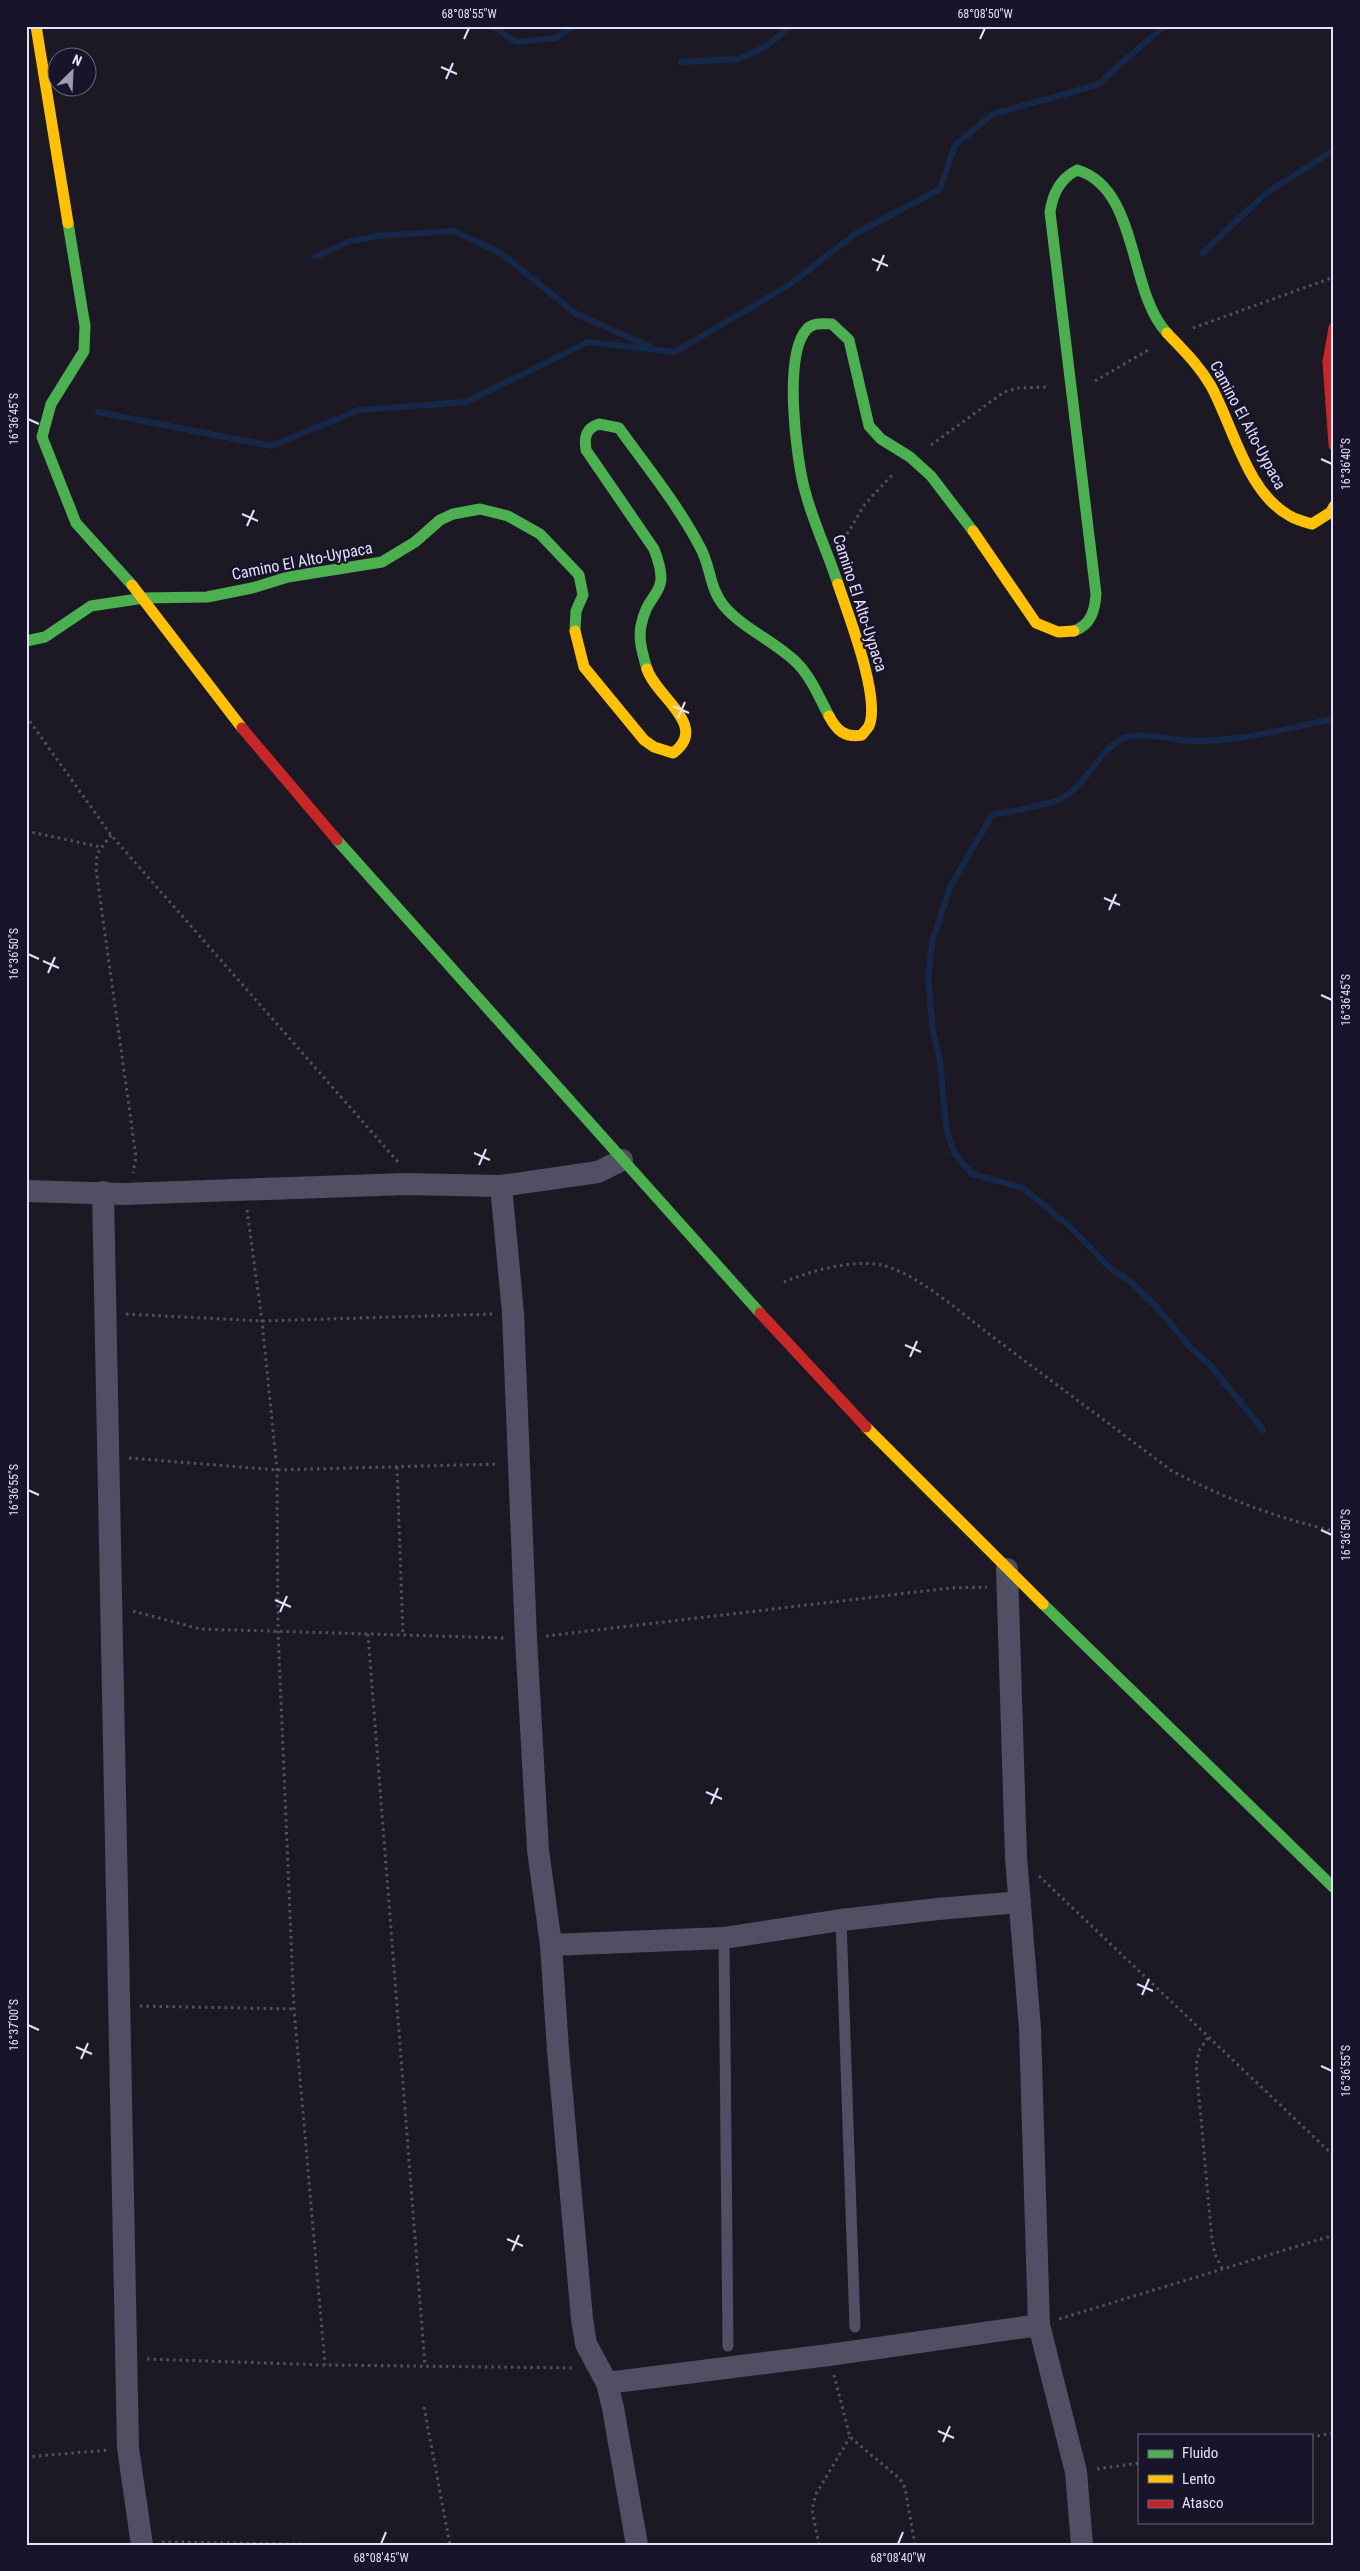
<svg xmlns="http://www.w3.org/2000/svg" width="1360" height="2571" viewBox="0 0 1360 2571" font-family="'Roboto Condensed',sans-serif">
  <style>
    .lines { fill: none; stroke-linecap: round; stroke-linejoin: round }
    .stream { stroke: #162849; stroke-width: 6 }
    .path { stroke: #4b5562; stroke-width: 3; stroke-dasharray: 2.5 4; stroke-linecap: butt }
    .lane { stroke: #514f64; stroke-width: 11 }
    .street { stroke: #514f64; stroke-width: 22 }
    .fast { stroke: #4caf50; stroke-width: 11 }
    .slow { stroke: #ffc107; stroke-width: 11 }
    .jam { stroke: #c62828; stroke-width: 11 }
    .ticks { fill: none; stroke: #e3e0fc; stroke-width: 2 }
    .labels { text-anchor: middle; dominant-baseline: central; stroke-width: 4.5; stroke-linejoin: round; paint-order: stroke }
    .street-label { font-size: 16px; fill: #e3e0fc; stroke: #18142a }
    .neatline { fill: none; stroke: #e3e0fc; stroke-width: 2 }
    .ticks-label { font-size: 12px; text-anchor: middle; fill: #e3e0fc }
  </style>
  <rect width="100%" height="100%" fill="#1c1925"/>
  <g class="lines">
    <g class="stream">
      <polyline points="492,26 516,42 556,38 572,26"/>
      <polyline points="681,62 739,59 765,47 791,26"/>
      <polyline points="1203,253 1265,194 1334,150"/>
      <polyline points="315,257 348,242 377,236 454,231 501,253 576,314 651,347"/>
      <polyline points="98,412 271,446 359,410 466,402 588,342 675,352 789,285 855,234 940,189 955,145 993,114 1097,85 1164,26"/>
      <path d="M 1263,1430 L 1210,1365 L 1190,1347 L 1154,1304 L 1133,1284 L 1109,1267 L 1068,1225 L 1023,1188 L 972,1174 L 954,1153 L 946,1127 L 940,1060 L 933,1032 L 928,977 L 932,943 L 950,887 L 992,815 C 1011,811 1046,806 1062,798 C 1087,785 1097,751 1124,738 C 1138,732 1166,738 1180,740 C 1230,745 1286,728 1334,719"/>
    </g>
    <g class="path">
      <polyline points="1193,328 1334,277"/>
      <polyline points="1095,381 1150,349"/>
      <polyline points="931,445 1004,392 1018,388 1047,387"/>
      <polyline points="847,534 865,504 893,474"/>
      <polyline points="26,716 111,835 399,1163"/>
      <polyline points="26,831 101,847"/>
      <polyline points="111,835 97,854 96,869 136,1157 133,1173"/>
      <polyline points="247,1210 262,1321 277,1470 278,1631 294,2009 325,2365"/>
      <path d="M 784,1282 C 810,1271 853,1259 881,1265 C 915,1272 960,1312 989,1334 C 1050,1380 1111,1425 1172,1471 C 1224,1498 1276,1518 1334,1531"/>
      <polyline points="126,1314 262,1321 492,1314"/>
      <polyline points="129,1458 277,1470 497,1464"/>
      <polyline points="397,1467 403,1635"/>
      <polyline points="133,1611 200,1629 505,1638"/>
      <polyline points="368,1634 425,2366"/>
      <polyline points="546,1636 950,1588 987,1587"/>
      <polyline points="1039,1876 1334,2156"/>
      <polyline points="140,2006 294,2009"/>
      <polyline points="1208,2038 1200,2049 1196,2064 1212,2240 1215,2254 1223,2270"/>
      <polyline points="1059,2319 1334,2235"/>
      <polyline points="147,2359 325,2365 575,2368"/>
      <polyline points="834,2375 850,2437 900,2479 905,2488 915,2545"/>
      <polyline points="424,2407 450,2545"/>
      <polyline points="1311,2437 1334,2433"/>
      <polyline points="26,2457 108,2450"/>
      <polyline points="1097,2469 1139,2463"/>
      <polyline points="162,2542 361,2545"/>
      <polyline points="819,2545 812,2509 816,2494 850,2437"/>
    </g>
    <g class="lane">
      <polyline points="841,1920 855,2327"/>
      <polyline points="724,1938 728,2346"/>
    </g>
    <g class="street">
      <polyline points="622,1160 598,1172 501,1186 513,1313 526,1639 538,1850 551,1945 558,2050 582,2319 586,2344 607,2383 613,2408 637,2545"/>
      <polyline points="26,1191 123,1194 406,1184 501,1186"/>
      <polyline points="103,1192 128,2448 142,2545"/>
      <polyline points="1007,1569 1016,1857 1030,2029 1039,2325 1076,2472 1082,2545"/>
      <polyline points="551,1945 724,1938 841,1920 938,1909 1020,1902"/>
      <polyline points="607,2383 829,2355 1039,2325"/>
    </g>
    <g class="fast">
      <polyline points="68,223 85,326 84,351 51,404 42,437 76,523 132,585"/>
      <path d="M 838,584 C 828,553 813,522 805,491 C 796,459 783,354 807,329 C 814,322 823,324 832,324 L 849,340 L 869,426 L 881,439 L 910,457 L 931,476 L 973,531"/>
      <path d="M 1074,631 C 1091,625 1095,610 1096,594 L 1050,212 C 1053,193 1060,179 1077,170 C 1139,188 1128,292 1167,333"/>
      <polyline points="26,641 45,637 91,606 144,598 207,597 252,588 288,577 382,562 415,542 440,520 453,514 480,509 508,516 540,534 579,575 583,595 576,611 575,631"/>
      <path d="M 647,669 C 643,655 638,640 641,626 C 648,587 673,598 654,549 L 586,450 C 584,437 586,428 599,424 L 619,428 C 647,467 678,505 700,547 C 711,566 709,588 724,606 C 742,628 778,643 798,664 C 812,679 820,699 829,716"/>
      <polyline points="337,840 760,1313"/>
      <polyline points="1043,1604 1334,1888"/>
    </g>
    <g class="slow">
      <polyline points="36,26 68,223"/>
      <path d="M 1167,333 C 1183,350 1199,365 1211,386 C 1233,426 1247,493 1290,516 C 1297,520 1305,522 1312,524 L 1331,512 L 1334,506"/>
      <polyline points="973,531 1036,623 1058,632 1074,631"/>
      <polyline points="132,585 242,728"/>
      <path d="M 575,631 L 584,667 L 644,740 L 654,747 L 673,753 C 710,726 656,697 647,669"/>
      <path d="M 829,716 C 837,731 845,738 862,735 C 864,732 867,729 869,726 C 881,698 848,614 838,584"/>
      <polyline points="866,1427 1043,1604"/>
    </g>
    <g class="jam">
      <polyline points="1334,328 1328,362 1334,445"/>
      <polyline points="242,728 337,840"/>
      <polyline points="760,1313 866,1427"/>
    </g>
  </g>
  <path class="ticks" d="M 464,39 L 469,28M 980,39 L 985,28M 441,67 L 457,74M 446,79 L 453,63M 872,259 L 888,266M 877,271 L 884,255M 28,419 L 39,424M 1321,459 L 1332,464M 242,514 L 258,521M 247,526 L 254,510M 673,706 L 689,713M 678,718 L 685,702M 1104,898 L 1120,905M 1109,910 L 1116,894M 28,954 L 39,959M 43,961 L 59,968M 48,973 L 55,957M 1321,995 L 1332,1000M 474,1153 L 490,1160M 479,1165 L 486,1149M 905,1345 L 921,1352M 910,1357 L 917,1341M 28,1490 L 39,1495M 1321,1530 L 1332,1535M 275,1600 L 291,1607M 280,1612 L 287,1596M 706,1792 L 722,1799M 711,1804 L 718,1788M 1137,1984 L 1153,1991M 1142,1995 L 1149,1979M 28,2025 L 39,2030M 76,2047 L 92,2054M 81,2059 L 88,2043M 1321,2066 L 1332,2071M 507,2239 L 523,2246M 512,2251 L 519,2235M 938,2431 L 954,2438M 943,2442 L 950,2426M 381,2544 L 386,2532M 898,2544 L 903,2532"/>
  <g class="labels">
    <g class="street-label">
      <text transform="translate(1248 425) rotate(62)">Camino El Alto-Uypaca</text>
      <text transform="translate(302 561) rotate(-11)">Camino El Alto-Uypaca</text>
      <text transform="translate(860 603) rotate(72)">Camino El Alto-Uypaca</text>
    </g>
  </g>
  <rect width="1360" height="2571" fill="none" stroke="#18142a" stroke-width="55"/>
  <rect x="1138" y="2434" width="175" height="90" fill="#18142a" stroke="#69667e"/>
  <rect x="1148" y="2450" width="25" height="8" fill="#4caf50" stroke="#69667e"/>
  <text x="1182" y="2458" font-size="15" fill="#e3e0fc">Fluido</text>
  <rect x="1148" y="2475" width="25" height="8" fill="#ffc107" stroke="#69667e"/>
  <text x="1182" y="2484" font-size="15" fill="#e3e0fc">Lento</text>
  <rect x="1148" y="2500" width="25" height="8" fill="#c62828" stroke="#69667e"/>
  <text x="1182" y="2508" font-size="15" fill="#e3e0fc">Atasco</text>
  <g transform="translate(72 72) rotate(24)"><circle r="24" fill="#18142a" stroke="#69667e"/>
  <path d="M0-4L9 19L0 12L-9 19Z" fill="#9d9ab1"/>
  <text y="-8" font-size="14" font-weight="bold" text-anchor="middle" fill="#e3e0fc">N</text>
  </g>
  <rect x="28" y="28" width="1304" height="2516" class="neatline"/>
  <g class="ticks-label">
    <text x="469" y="18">68°08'55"W</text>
    <text x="985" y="18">68°08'50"W</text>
    <text transform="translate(14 419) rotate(-90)" y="4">16°36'45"S</text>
    <text transform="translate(1346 464) rotate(-90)" y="4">16°36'40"S</text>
    <text transform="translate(14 954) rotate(-90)" y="4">16°36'50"S</text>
    <text transform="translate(1346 1000) rotate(-90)" y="4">16°36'45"S</text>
    <text transform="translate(14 1490) rotate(-90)" y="4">16°36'55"S</text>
    <text transform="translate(1346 1535) rotate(-90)" y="4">16°36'50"S</text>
    <text transform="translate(14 2025) rotate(-90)" y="4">16°37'00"S</text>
    <text transform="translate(1346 2071) rotate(-90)" y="4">16°36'55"S</text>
    <text x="381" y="2562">68°08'45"W</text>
    <text x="898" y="2562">68°08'40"W</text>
  </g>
</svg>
